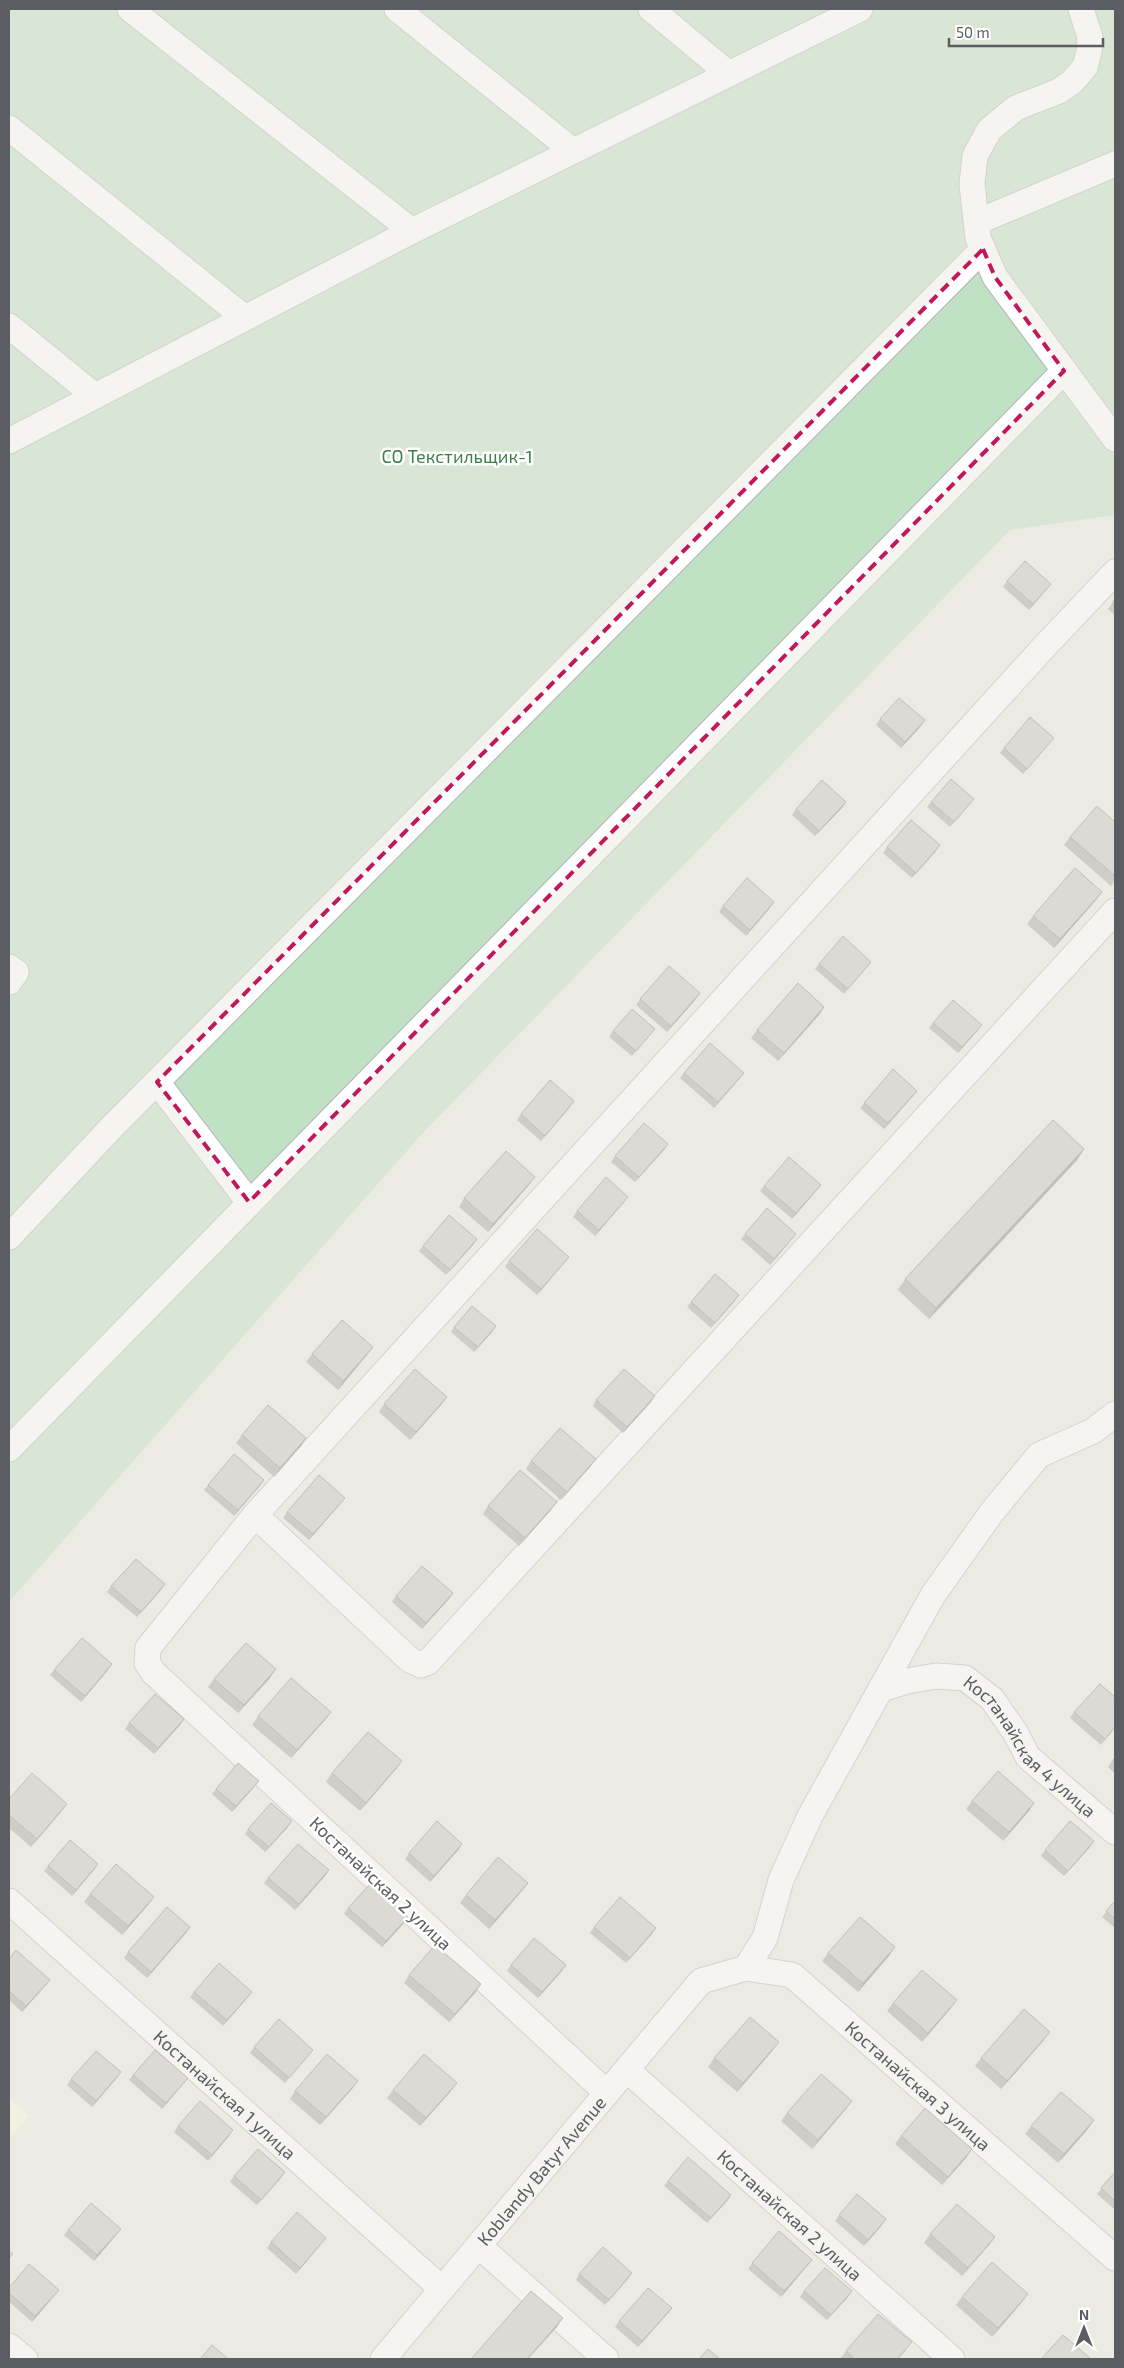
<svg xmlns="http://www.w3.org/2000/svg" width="1124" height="2368" viewBox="0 0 1124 2368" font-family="'Exo 2',sans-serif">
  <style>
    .commercial { fill: #faf7da }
    .green { fill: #c1e1c5 }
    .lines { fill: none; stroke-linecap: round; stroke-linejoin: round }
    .minor-casing { stroke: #b3b4b9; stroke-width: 27 }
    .minor { stroke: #fff; stroke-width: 25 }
    .wall { fill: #aca9a5 }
    .shaded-wall { fill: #8c8a86 }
    .building { fill: #c8c5c0; stroke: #8c8a86 }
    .marked { fill: none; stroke: #c2185b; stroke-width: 4; stroke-dasharray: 10 6; stroke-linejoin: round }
    .labels { text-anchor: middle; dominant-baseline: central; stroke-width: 5; stroke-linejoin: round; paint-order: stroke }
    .park-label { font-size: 18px; fill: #3d7f48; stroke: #fff }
    .street-label { font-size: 18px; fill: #5b5d62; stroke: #fff }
  </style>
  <rect width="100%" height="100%" fill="#ecebe3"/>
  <polygon class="commercial" points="9,2097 29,2116 9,2139"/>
  <polygon class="green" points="9,9 1115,9 1115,515 1010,530 421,1135 9,1602"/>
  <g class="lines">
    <defs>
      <g id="minor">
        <polyline points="397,9 573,151"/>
        <polyline points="651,9 729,74"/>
        <polyline points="1081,9 1090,37 1089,52 1085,67 1072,82 1059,91 1016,108 989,130 975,156 972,184 978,238 995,277 1115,439"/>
        <polyline points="9,128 245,318"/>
        <polyline points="977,222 1115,164"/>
        <polyline points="412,231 860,9"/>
        <polyline points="9,326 95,396"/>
        <polyline points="9,441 412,231 130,9"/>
        <polyline points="9,967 16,972 9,982"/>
        <polyline points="157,1082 249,1202"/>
        <polyline points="9,1237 111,1128 983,249"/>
        <polyline points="9,1449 1064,371"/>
        <polyline points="255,1515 410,1660 421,1665 428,1662 1115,911"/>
        <path id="s1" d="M 881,1689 L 907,1681 L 936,1676 L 965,1678 L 992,1699 L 1015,1732 L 1028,1757 L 1115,1832"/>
        <path id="s2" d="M 9,1901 L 442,2289"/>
        <polyline points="746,1968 765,1938 781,1880 810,1816 933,1595 992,1512 1039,1455 1093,1431 1115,1414"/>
        <path id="s3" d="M 627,2070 L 952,2359"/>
        <polyline points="607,2093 154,1673 147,1663 148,1648 255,1515 1044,647 1115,572"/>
        <polyline points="479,2246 606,2359"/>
        <polyline points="9,2346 25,2359"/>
        <path id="s4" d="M 383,2359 L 701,1981 L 746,1968 L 792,1975 L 1115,2258"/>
      </g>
    </defs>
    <use href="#minor" class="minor-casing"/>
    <use href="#minor" class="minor"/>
  </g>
  <g class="wall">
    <polygon points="1007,581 1051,584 1029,610 1003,587"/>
    <polygon points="1115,599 1115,615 1108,609"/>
    <polygon points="880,719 921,726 901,748 876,725"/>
    <polygon points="1050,743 1023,774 1000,753 1004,748"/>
    <polygon points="846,802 842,808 815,836 792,815 796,809"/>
    <polygon points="931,802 970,804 950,827 927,807"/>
    <polygon points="1115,822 1115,881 1111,886 1064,845 1070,837"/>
    <polygon points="887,847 936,851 912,878 883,853"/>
    <polygon points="1096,900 1054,948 1027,924 1033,916"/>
    <polygon points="723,906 770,908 746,936 719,912"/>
    <polygon points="871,962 844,994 815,969 819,964"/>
    <polygon points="640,999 696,999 667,1032 636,1005"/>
    <polygon points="824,1007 819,1015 778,1061 751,1038 757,1030"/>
    <polygon points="933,1023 978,1030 958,1053 929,1028"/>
    <polygon points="613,1031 651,1034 632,1056 609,1037"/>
    <polygon points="684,1073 740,1078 714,1108 680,1078"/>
    <polygon points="917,1091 913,1096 884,1129 860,1108 864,1103"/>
    <polygon points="570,1107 541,1141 517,1120 521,1114"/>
    <polygon points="668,1144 664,1150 635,1182 611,1162 615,1156"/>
    <polygon points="1084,1149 1077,1160 929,1319 898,1290 905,1279"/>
    <polygon points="529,1185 488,1232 459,1207 464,1198"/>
    <polygon points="764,1186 817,1190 792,1219 760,1191"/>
    <polygon points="624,1202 595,1236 573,1217 577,1211"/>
    <polygon points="745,1234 792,1239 770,1265 741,1239"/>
    <polygon points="473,1245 446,1275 419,1251 423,1246"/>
    <polygon points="569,1257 537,1295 505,1267 509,1261"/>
    <polygon points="739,1295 711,1328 687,1307 691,1302"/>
    <polygon points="454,1327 492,1332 474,1352 451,1332"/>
    <polygon points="373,1347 367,1355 338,1390 306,1362 312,1354"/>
    <polygon points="447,1397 441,1405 410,1440 379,1412 384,1404"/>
    <polygon points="596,1400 651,1402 623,1433 593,1406"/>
    <polygon points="242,1435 301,1446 274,1477 236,1443"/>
    <polygon points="531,1461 590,1467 561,1500 526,1469"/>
    <polygon points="264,1480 234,1516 204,1490 208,1485"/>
    <polygon points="345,1498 341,1503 309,1540 283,1518 287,1512"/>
    <polygon points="488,1506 551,1510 519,1546 483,1514"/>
    <polygon points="111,1586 161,1590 137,1617 107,1592"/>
    <polygon points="453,1593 422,1629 392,1602 396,1596"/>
    <polygon points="54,1670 108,1670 81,1702 50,1675"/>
    <polygon points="270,1678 238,1713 208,1687 214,1679"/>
    <polygon points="1115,1697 1115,1728 1101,1745 1070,1718 1074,1712"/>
    <polygon points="331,1712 325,1720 291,1758 252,1725 258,1716"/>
    <polygon points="184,1719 180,1725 154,1754 125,1729 129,1723"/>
    <polygon points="1115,1757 1115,1774 1108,1767"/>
    <polygon points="402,1761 396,1769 360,1811 326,1782 332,1773"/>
    <polygon points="255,1786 232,1812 212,1794 216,1789"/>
    <polygon points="9,1799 61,1812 31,1847 9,1828"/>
    <polygon points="972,1801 1034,1803 1029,1811 1003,1841 966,1809"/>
    <polygon points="288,1827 265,1852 245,1834 248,1829"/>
    <polygon points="1090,1847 1064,1876 1041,1856 1045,1850"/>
    <polygon points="459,1849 430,1882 405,1859 409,1853"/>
    <polygon points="98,1864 72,1896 44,1871 48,1866"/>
    <polygon points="329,1870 325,1876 295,1910 264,1883 268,1878"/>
    <polygon points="528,1883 522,1891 489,1929 460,1903 466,1895"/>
    <polygon points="90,1894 154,1897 148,1905 122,1935 84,1902"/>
    <polygon points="1115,1901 1115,1928 1102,1917"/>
    <polygon points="348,1908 404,1923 382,1947 344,1914"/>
    <polygon points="190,1927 186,1933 147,1978 124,1958 128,1952"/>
    <polygon points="594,1927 652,1934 626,1963 590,1933"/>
    <polygon points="828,1953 889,1956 858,1992 822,1961"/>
    <polygon points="9,1959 50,1980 46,1985 22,2012 9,2000"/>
    <polygon points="511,1965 562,1971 538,1998 507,1971"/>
    <polygon points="409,1975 481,1984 475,1993 449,2022 404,1983"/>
    <polygon points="194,1992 248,1997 223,2026 190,1997"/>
    <polygon points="893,2003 951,2008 922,2042 887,2011"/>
    <polygon points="1044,2040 1001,2089 975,2066 981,2058"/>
    <polygon points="254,2047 309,2055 285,2083 250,2053"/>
    <polygon points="773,2050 737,2092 708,2067 714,2058"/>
    <polygon points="121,2072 92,2107 67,2085 71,2079"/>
    <polygon points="133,2075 188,2078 162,2109 129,2080"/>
    <polygon points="358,2081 352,2089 320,2125 290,2099 295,2091"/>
    <polygon points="393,2090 451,2091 420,2126 387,2098"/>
    <polygon points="852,2101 846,2109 812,2149 781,2121 787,2113"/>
    <polygon points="178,2126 229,2136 208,2161 174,2132"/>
    <polygon points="1031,2126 1088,2129 1058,2163 1025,2134"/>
    <polygon points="901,2136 972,2149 966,2158 942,2185 895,2144"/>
    <polygon points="285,2172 257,2205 230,2182 234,2176"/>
    <polygon points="1115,2172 1115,2210 1097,2194"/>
    <polygon points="668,2181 731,2195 707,2223 664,2186"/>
    <polygon points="839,2215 882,2225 864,2246 835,2221"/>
    <polygon points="121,2229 94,2261 64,2235 68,2230"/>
    <polygon points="930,2234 995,2237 989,2245 962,2276 924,2243"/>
    <polygon points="271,2242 322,2243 296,2274 267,2248"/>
    <polygon points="812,2260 781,2297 748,2269 752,2263"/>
    <polygon points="632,2273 605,2305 576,2280 579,2274"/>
    <polygon points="9,2288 55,2295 32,2322 9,2302"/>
    <polygon points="804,2291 848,2297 827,2320 800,2297"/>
    <polygon points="1028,2294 1022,2302 992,2337 956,2305 962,2297"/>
    <polygon points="672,2308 668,2313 638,2347 615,2327 619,2321"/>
    <polygon points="846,2351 906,2351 898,2359 840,2359"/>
  </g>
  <g class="shaded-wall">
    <polygon points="1051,584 1047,589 1029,610 1033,604"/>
    <polygon points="925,720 921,726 901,748 905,742"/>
    <polygon points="846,802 842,808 815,836 819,831"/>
    <polygon points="940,845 936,851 912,878 916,873"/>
    <polygon points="1102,892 1096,900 1054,948 1060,939"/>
    <polygon points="774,902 770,908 746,936 750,930"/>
    <polygon points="700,993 696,999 667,1032 671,1026"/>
    <polygon points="824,1007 819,1015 778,1061 784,1053"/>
    <polygon points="982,1025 978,1030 958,1053 962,1047"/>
    <polygon points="744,1073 740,1078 714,1108 718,1102"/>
    <polygon points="917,1091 913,1096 884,1129 888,1123"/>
    <polygon points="574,1101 570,1107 541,1141 545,1136"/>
    <polygon points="668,1144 664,1150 635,1182 639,1177"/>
    <polygon points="1084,1149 1077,1160 929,1319 936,1308"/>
    <polygon points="535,1177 529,1185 488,1232 493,1224"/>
    <polygon points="821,1185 817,1190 792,1219 796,1213"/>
    <polygon points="628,1197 624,1202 595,1236 599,1230"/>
    <polygon points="796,1234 792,1239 770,1265 774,1259"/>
    <polygon points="477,1239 473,1245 446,1275 450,1270"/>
    <polygon points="569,1257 565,1262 537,1295 541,1289"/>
    <polygon points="739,1295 735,1301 711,1328 715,1323"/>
    <polygon points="496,1326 492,1332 474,1352 478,1347"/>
    <polygon points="373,1347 367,1355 338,1390 343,1381"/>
    <polygon points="655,1396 651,1402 623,1433 627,1427"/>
    <polygon points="447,1397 441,1405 410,1440 416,1432"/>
    <polygon points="306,1438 301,1446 274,1477 280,1468"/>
    <polygon points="596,1459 590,1467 561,1500 567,1492"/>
    <polygon points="264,1480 260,1486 234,1516 238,1510"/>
    <polygon points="345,1498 341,1503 309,1540 313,1534"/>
    <polygon points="557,1502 551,1510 519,1546 525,1538"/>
    <polygon points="165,1584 161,1590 137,1617 141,1612"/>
    <polygon points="453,1593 449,1599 422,1629 426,1623"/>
    <polygon points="112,1664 108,1670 81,1702 85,1696"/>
    <polygon points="276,1669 270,1678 238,1713 244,1705"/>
    <polygon points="331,1712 325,1720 291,1758 297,1750"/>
    <polygon points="184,1719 180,1725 154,1754 158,1748"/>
    <polygon points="402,1761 396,1769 360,1811 366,1803"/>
    <polygon points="259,1781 255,1786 232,1812 236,1806"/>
    <polygon points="1034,1803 1029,1811 1003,1841 1009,1832"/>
    <polygon points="67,1804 61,1812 31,1847 37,1839"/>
    <polygon points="292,1821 288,1827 265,1852 269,1847"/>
    <polygon points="1094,1841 1090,1847 1064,1876 1068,1871"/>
    <polygon points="462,1844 459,1849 430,1882 434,1876"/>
    <polygon points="98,1864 94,1870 72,1896 76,1890"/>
    <polygon points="329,1870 325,1876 295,1910 299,1904"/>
    <polygon points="528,1883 522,1891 489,1929 495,1920"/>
    <polygon points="154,1897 148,1905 122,1935 128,1926"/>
    <polygon points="408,1917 404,1923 382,1947 386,1941"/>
    <polygon points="190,1927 186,1933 147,1978 151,1972"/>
    <polygon points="656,1928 652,1934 626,1963 630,1958"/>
    <polygon points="895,1947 889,1956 858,1992 863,1983"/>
    <polygon points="566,1965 562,1971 538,1998 542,1992"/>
    <polygon points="50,1980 46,1985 22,2012 26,2006"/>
    <polygon points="481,1984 475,1993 449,2022 455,2014"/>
    <polygon points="252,1992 248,1997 223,2026 227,2020"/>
    <polygon points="957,2000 951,2008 922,2042 928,2033"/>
    <polygon points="1050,2032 1044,2040 1001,2089 1007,2081"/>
    <polygon points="779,2042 773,2050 737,2092 743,2083"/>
    <polygon points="121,2072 117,2078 92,2107 96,2101"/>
    <polygon points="188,2078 184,2083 162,2109 166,2103"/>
    <polygon points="358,2081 352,2089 320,2125 326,2117"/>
    <polygon points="457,2083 451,2091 420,2126 426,2118"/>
    <polygon points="852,2101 846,2109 812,2149 818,2140"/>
    <polygon points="1094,2120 1088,2129 1058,2163 1064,2154"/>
    <polygon points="233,2130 229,2136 208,2161 212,2155"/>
    <polygon points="972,2149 966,2158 942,2185 948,2177"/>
    <polygon points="285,2172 281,2178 257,2205 261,2200"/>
    <polygon points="731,2195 728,2200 707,2223 711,2218"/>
    <polygon points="886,2219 882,2225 864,2246 868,2240"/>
    <polygon points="121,2229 117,2234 94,2261 97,2255"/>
    <polygon points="995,2237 989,2245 962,2276 968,2268"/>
    <polygon points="326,2238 322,2243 296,2274 300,2268"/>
    <polygon points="812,2260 808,2265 781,2297 784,2291"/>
    <polygon points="632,2273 628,2279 605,2305 609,2300"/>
    <polygon points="59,2290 55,2295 32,2322 35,2316"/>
    <polygon points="852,2291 848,2297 827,2320 831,2315"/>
    <polygon points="1028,2294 1022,2302 992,2337 998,2328"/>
    <polygon points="672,2308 668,2313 638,2347 642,2341"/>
    <polygon points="563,2318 557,2327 528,2359 527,2359"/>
  </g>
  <g class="building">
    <polygon points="1025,561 1051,584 1033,604 1007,581"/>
    <polygon points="1115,599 1115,606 1112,603"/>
    <polygon points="899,698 925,720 905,742 880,719"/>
    <polygon points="1030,717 1054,738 1027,769 1004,748"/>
    <polygon points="951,779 974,799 954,822 931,802"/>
    <polygon points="822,780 846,802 819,831 796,809"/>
    <polygon points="1097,806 1115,822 1115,876 1070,837"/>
    <polygon points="911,820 940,845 916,873 887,847"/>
    <polygon points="1075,868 1102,892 1060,939 1033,916"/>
    <polygon points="747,878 774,902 750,930 723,906"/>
    <polygon points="843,936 871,962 848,989 819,964"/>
    <polygon points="669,966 700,993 671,1026 640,999"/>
    <polygon points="798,983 824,1007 784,1053 757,1030"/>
    <polygon points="953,1000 982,1025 962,1047 933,1023"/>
    <polygon points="632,1009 655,1029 636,1051 613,1031"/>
    <polygon points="710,1043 744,1073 718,1102 684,1073"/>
    <polygon points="893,1069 917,1091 888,1123 864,1103"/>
    <polygon points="550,1080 574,1101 545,1136 521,1114"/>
    <polygon points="1053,1120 1084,1149 936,1308 905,1279"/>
    <polygon points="644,1123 668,1144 639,1177 615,1156"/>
    <polygon points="506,1151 535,1177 493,1224 464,1198"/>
    <polygon points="789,1157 821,1185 796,1213 764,1186"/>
    <polygon points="606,1177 628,1197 599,1230 577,1211"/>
    <polygon points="767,1208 796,1234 774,1259 745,1234"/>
    <polygon points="449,1215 477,1239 450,1270 423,1246"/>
    <polygon points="537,1229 569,1257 541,1289 509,1261"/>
    <polygon points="715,1274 739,1295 715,1323 691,1302"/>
    <polygon points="472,1306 496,1326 478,1347 454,1327"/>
    <polygon points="342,1320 373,1347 343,1381 312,1354"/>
    <polygon points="415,1369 447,1397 416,1432 384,1404"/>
    <polygon points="624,1369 655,1396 627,1427 596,1400"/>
    <polygon points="268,1405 306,1438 280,1468 242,1435"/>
    <polygon points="560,1428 596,1459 567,1492 531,1461"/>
    <polygon points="234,1454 264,1480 238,1510 208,1485"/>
    <polygon points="520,1470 557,1502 525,1538 488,1506"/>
    <polygon points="319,1475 345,1498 313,1534 287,1512"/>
    <polygon points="136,1559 165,1584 141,1612 111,1586"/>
    <polygon points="422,1566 453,1593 426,1623 396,1596"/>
    <polygon points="82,1638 112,1664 85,1696 54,1670"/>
    <polygon points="246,1643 276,1669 244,1705 214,1679"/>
    <polygon points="291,1678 331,1712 297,1750 258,1716"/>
    <polygon points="1100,1684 1115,1697 1115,1727 1105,1739 1074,1712"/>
    <polygon points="155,1694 184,1719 158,1748 129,1723"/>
    <polygon points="368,1732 402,1761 366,1803 332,1773"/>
    <polygon points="1115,1757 1115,1765 1112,1762"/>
    <polygon points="238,1763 259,1781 236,1806 216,1789"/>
    <polygon points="998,1771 1034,1803 1009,1832 972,1801"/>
    <polygon points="32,1773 67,1804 37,1839 9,1815 9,1799"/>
    <polygon points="271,1803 292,1821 269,1847 248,1829"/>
    <polygon points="437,1821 462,1844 434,1876 409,1853"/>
    <polygon points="1070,1821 1094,1841 1068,1871 1045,1850"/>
    <polygon points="70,1840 98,1864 76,1890 48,1866"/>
    <polygon points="298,1844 329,1870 299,1904 268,1878"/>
    <polygon points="498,1857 528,1883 495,1920 466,1895"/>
    <polygon points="116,1864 154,1897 128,1926 90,1894"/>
    <polygon points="370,1884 408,1917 386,1941 348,1908"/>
    <polygon points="620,1897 656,1928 630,1958 594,1927"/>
    <polygon points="1115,1901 1115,1919 1106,1911"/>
    <polygon points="167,1907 190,1927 151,1972 128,1952"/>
    <polygon points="860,1917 895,1947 863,1983 828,1953"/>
    <polygon points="534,1938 566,1965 542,1992 511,1965"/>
    <polygon points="435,1945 481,1984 455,2014 409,1975"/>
    <polygon points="16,1950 50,1980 26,2006 9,1991 9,1959"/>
    <polygon points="219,1963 252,1992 227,2020 194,1992"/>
    <polygon points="922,1970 957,2000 928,2033 893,2003"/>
    <polygon points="1024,2009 1050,2032 1007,2081 981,2058"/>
    <polygon points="750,2017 779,2042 743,2083 714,2058"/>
    <polygon points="279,2019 313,2050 289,2078 254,2047"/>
    <polygon points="155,2050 188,2078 166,2103 133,2075"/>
    <polygon points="96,2051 121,2072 96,2101 71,2079"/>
    <polygon points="327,2054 358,2081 326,2117 295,2091"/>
    <polygon points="424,2054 457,2083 426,2118 393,2090"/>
    <polygon points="821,2074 852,2101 818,2140 787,2113"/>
    <polygon points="1061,2092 1094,2120 1064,2154 1031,2126"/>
    <polygon points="200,2101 233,2130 212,2155 178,2126"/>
    <polygon points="925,2108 972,2149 948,2177 901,2136"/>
    <polygon points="258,2149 285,2172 261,2200 234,2176"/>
    <polygon points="688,2157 731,2195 711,2218 668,2181"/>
    <polygon points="1115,2172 1115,2201 1101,2188"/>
    <polygon points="857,2194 886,2219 868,2240 839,2215"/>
    <polygon points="91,2203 121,2229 97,2255 68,2230"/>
    <polygon points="957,2204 995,2237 968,2268 930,2234"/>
    <polygon points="297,2212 326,2238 300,2268 271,2242"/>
    <polygon points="779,2231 812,2260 784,2291 752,2263"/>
    <polygon points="603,2247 632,2273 609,2300 579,2274"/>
    <polygon points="9,2251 13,2254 9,2258"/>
    <polygon points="992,2262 1028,2294 998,2328 962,2297"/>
    <polygon points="29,2264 59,2290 35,2316 9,2293 9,2288"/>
    <polygon points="825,2268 852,2291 831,2315 804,2291"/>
    <polygon points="648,2288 672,2308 642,2341 619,2321"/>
    <polygon points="531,2291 563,2318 527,2359 471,2359"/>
    <polygon points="878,2314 912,2342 897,2359 855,2359 846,2351"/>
    <polygon points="1063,2335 1091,2359 1041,2359"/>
    <polygon points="212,2345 228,2359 200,2359"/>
    <polygon points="708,2349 720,2359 699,2359"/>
  </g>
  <path d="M0 0H1124V2368H0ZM 983,249 L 995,277 L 1064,371 L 249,1202 L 157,1082 Z" fill="#ecebe3" fill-opacity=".55" fill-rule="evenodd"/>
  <path class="marked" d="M 983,249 L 995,277 L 1064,371 L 249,1202 L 157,1082 Z"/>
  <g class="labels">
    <g class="park-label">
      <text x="457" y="456">СО Текстильщик-1</text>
    </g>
    <g class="street-label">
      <text stroke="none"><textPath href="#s1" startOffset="181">Костанайская 4 улица</textPath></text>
      <text transform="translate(381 1883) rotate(43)">Костанайская 2 улица</text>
      <text stroke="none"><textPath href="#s4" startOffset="755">Костанайская 3 улица</textPath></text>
      <text stroke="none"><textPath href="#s2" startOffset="290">Костанайская 1 улица</textPath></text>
      <text stroke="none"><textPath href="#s4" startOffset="246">Koblandy Batyr Avenue</textPath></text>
      <text stroke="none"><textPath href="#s3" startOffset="218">Костанайская 2 улица</textPath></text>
    </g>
  </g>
  <rect width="1124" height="2368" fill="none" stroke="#5b5d62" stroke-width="20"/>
  <g transform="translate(1084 2328)" stroke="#ffffff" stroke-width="4" paint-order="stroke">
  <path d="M0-4L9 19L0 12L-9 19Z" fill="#5b5d62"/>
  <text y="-8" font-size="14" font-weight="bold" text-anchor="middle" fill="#5b5d62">N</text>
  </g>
  <path d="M949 38v8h154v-8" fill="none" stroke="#5b5d62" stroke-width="2.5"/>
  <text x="956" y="38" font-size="15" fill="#5b5d62" stroke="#ffffff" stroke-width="4" paint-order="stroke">50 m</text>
</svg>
